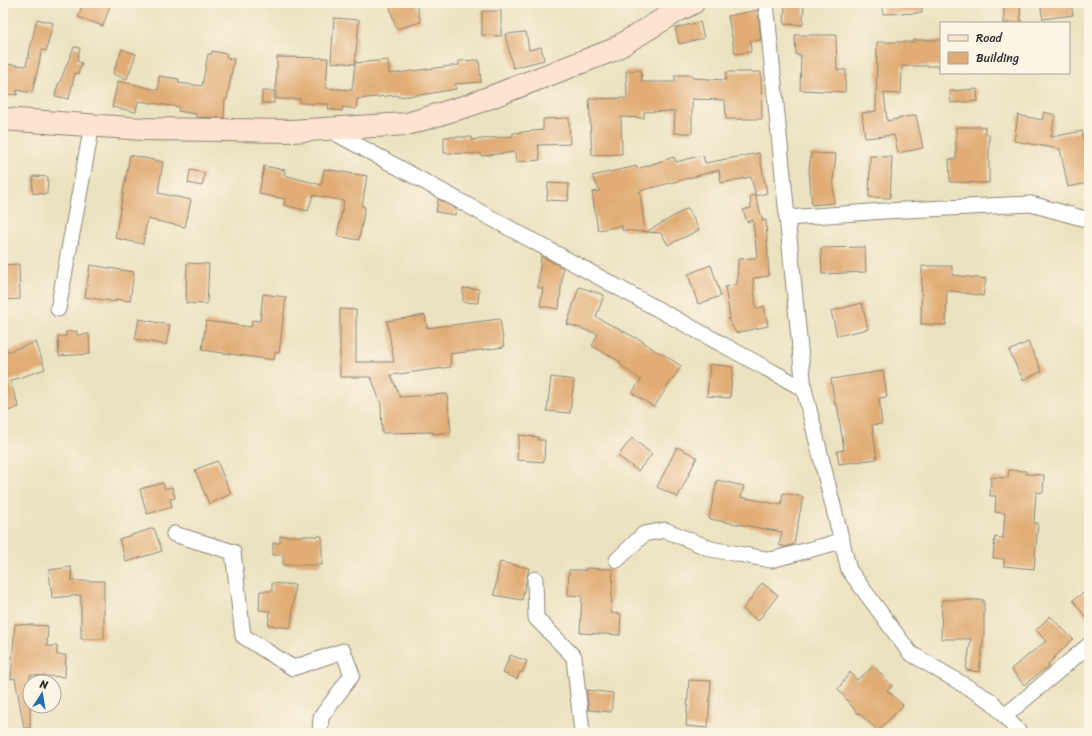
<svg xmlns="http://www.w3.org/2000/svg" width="1092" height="736" viewBox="0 0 1092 736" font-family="Sriracha,sans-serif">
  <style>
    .building { fill: #e1ac75 }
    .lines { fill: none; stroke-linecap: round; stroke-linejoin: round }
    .minor-casing { stroke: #8b8676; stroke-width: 17 }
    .secondary-casing { stroke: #8b8676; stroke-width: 24 }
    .minor { stroke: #fff; stroke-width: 15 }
    .secondary { stroke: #fde4d1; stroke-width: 22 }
  </style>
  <rect width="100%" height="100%" fill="#fcf5e5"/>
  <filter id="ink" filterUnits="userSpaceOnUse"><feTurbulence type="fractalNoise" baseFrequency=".025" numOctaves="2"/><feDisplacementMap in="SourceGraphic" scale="8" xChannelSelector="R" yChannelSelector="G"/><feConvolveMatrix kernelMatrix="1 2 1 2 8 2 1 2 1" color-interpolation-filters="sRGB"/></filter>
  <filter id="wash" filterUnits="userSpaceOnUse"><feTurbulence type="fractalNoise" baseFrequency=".012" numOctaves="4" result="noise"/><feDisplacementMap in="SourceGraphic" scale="16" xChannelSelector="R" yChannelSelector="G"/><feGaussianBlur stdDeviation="0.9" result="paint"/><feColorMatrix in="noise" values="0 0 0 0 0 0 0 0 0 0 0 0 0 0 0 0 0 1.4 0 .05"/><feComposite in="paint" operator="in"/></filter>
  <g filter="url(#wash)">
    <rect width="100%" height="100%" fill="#ebe2c0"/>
    <g id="blocks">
      <g class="building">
        <polygon points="83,3 111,3 103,26 78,17"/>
        <polygon points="389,3 416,3 421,22 396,29"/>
        <polygon points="785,3 804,3 803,25 784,24"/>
        <polygon points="883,3 922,3 922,13 883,14"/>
        <polygon points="1004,3 1020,3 1021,23 1004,23"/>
        <polygon points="1040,3 1071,3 1073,15 1043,19"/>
        <polygon points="758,10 761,40 750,41 751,52 735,54 728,16"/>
        <polygon points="482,11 501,11 501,36 482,35"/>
        <polygon points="334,18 359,20 355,63 388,60 389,74 459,65 459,61 479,60 481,82 455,84 456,89 427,94 398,97 397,95 357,99 356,109 343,107 342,111 328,109 329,104 300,103 300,99 276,99 276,69 277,69 277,57 328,58 326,88 352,90 355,64 331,62"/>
        <polygon points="37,19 53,23 46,51 42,50 32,93 17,90 17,95 3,94 3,64 26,66"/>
        <polygon points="700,22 704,38 679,44 675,28"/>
        <polygon points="526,32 529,50 541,47 544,60 513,68 505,34"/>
        <polygon points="795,35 836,35 837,70 846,70 845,92 800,90 801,55 796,55"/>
        <polygon points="914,40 941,40 941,66 902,66 901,94 884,93 887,121 916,115 923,148 898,153 894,135 865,138 862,113 876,111 877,42 914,42"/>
        <polygon points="74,47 80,48 77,61 82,63 78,74 75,73 69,99 55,96 58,84 59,84"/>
        <polygon points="122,49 136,54 127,79 113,74"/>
        <polygon points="212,51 227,54 226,58 234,59 227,99 225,99 224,118 196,117 196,114 178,111 179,107 138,101 136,112 112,107 118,81 158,90 159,76 179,79 178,83 202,86 208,54 212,54"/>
        <polygon points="641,70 642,82 675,82 675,75 693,75 693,78 726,80 726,72 761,72 762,119 726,119 725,100 692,99 692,133 674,133 675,111 644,112 644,118 621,117 622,154 592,155 589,99 627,98 626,71"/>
        <polygon points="977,89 978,101 951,103 950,91"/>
        <rect x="262" y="91" width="12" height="12"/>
        <polygon points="1044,112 1055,115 1051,137 1082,131 1089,167 1089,183 1068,187 1060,149 1014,141 1018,115 1042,120"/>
        <polygon points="569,118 570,144 538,145 540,160 516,162 515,152 481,156 481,154 444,153 444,137 472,137 472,140 513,136 513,133 543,130 543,119"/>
        <polygon points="956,127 985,127 985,134 989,134 989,183 950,182 949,159 956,159"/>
        <polygon points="759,153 767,193 756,196 751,177 721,183 719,170 640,191 645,232 622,230 622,226 598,230 592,192 600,191 592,176 637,166 637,169 674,157 676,162 703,155 705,163"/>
        <polygon points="811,153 836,154 833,183 834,203 812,205 809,170"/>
        <polygon points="130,155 163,162 158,193 191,200 185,227 147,219 143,244 115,238"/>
        <polygon points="870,156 892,157 890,198 869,197"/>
        <polygon points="264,166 285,170 284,175 321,185 324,169 367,176 362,206 365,207 359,240 337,236 344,201 313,195 308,211 284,205 285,199 259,194"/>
        <polygon points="190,170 205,173 202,186 188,183"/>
        <polygon points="33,176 48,177 47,194 32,193"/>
        <polygon points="548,183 569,184 568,201 547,200"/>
        <polygon points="755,195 763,221 766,220 769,276 753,278 756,309 764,306 768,326 736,333 728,319 730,318 725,287 737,284 738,259 757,258 753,220 747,222 743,210 751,208 750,196"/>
        <polygon points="438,199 456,209 455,215 436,212"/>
        <polygon points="688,208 699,230 668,245 661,233 646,232"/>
        <polygon points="865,247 866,272 822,274 821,248"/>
        <polygon points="541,256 563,268 559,309 540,306 543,288 538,288"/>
        <polygon points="187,263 209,264 207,304 186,303"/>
        <polygon points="19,264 20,299 3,300 3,265"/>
        <polygon points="90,265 134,272 130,301 116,299 116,302 85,297"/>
        <polygon points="711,265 721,296 698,304 688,274"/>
        <polygon points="922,266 952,266 952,275 986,279 983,296 947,290 946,325 921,324"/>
        <polygon points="579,287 604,295 596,317 638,339 639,339 659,353 660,352 681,366 654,407 632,393 641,380 619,364 621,362 592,346 598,334 567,324"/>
        <polygon points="463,288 479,289 478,303 463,302"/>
        <polygon points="263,294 286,297 279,353 275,352 274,360 202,350 206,321 251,327 252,320 260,321"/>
        <polygon points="862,303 868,329 837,336 831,311"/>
        <polygon points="340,309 356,310 356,362 394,362 387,321 425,315 427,328 500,319 504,347 450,354 451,367 391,375 400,397 447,394 451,432 433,434 433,432 382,433 381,404 371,377 340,377"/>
        <polygon points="139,319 170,325 166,345 135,339"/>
        <polygon points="77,331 77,335 89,334 90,354 59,356 58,336 66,336 66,332"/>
        <polygon points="36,342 45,369 10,381 19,407 3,413 3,353"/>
        <polygon points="1028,342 1042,371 1023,380 1009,351"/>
        <polygon points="710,364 733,367 730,398 707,396"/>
        <polygon points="883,371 887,397 879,398 882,424 872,425 877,459 839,464 837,451 844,450 837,404 835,405 831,379"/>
        <polygon points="551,377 574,380 570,413 547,411"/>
        <polygon points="519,435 538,437 538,440 545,440 544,462 517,460"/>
        <polygon points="632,438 652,454 638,471 618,456"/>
        <polygon points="677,447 697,457 678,497 657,487"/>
        <polygon points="217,461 231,494 209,504 195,470"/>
        <polygon points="1009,470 1026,471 1026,474 1044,475 1043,493 1036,492 1034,523 1038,523 1034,569 1004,566 1004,559 993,558 995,537 1003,538 1005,513 995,512 996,496 990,496 991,477 1008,478"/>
        <polygon points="717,480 744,486 741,497 781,505 783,493 803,497 794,544 786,547 779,545 782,532 709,519"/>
        <polygon points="163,483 165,489 172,487 175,498 170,499 172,507 147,514 140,489"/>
        <polygon points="154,528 162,551 126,562 119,539"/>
        <polygon points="280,536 322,536 322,565 283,565 283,555 273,555 273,543 280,543"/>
        <polygon points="500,562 529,568 522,600 494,595"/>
        <polygon points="71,567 72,581 104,581 104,639 81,639 81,595 52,598 49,570"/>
        <polygon points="586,568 613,569 611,613 621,614 620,635 580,633 582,596 568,595 569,570 586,570"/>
        <polygon points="272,583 295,585 291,628 268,625 270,611 259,610 260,591 272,591"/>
        <polygon points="762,583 778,595 758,621 743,609"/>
        <polygon points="1089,589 1089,622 1073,600"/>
        <polygon points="942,600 984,600 984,635 979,672 966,670 971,639 941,639"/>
        <polygon points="1050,616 1073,639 1048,664 1049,666 1024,685 1011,669 1046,641 1036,630"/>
        <polygon points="15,624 48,626 47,646 57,646 57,655 66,655 65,677 30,675 30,728 24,728 15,678 11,679"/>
        <polygon points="510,655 527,661 522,673 520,672 517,679 503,673"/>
        <polygon points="874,666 892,686 887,690 903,705 878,731 859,713 858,714 838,689 850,672 857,680"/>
        <polygon points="689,680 711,681 708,728 686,726"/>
        <polygon points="586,690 613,693 611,712 589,710"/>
      </g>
    </g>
  </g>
  <g filter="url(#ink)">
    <use href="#blocks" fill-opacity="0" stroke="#8b8676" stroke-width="1"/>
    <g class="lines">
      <defs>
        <g id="minor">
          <polyline points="766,3 804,389 849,570 910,653 991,701 1020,733"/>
          <polyline points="328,129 804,389"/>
          <polyline points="787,218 884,211 1031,204 1089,220"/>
          <polyline points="58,309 92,125"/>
          <polyline points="174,534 233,552 243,636 293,668 343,651 352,675 321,717 320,733"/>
          <polyline points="617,560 644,534 665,530 711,549 771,560 842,541"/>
          <polyline points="535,579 536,618 574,657 582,733"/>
          <polyline points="1005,716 1089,645"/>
        </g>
        <polyline id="secondary" points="3,119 143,129 291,131 407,124 470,105 613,50 677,11 693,3"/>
      </defs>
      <use href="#minor" class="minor-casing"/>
      <use href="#secondary" class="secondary-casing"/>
      <use href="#minor" class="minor"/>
      <use href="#secondary" class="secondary"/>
    </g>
  </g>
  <rect width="1092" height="736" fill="none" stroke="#fcf5e5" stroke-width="16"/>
  <rect x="940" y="22" width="130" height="52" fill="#fcf5e5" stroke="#a8a49b"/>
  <rect x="948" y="35" width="20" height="6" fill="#fde4d1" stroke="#a8a49b"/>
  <text x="976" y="42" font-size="12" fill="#2b2b2b">Road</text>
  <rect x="948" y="52" width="20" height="12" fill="#e1ac75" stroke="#a8a49b"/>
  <text x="976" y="62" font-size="12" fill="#2b2b2b">Building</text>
  <g transform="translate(42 694) rotate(12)"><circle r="19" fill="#fcf5e5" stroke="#a8a49b"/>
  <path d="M0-3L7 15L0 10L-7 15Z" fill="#1f6fb2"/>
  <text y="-6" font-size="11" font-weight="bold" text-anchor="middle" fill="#2b2b2b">N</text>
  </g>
</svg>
